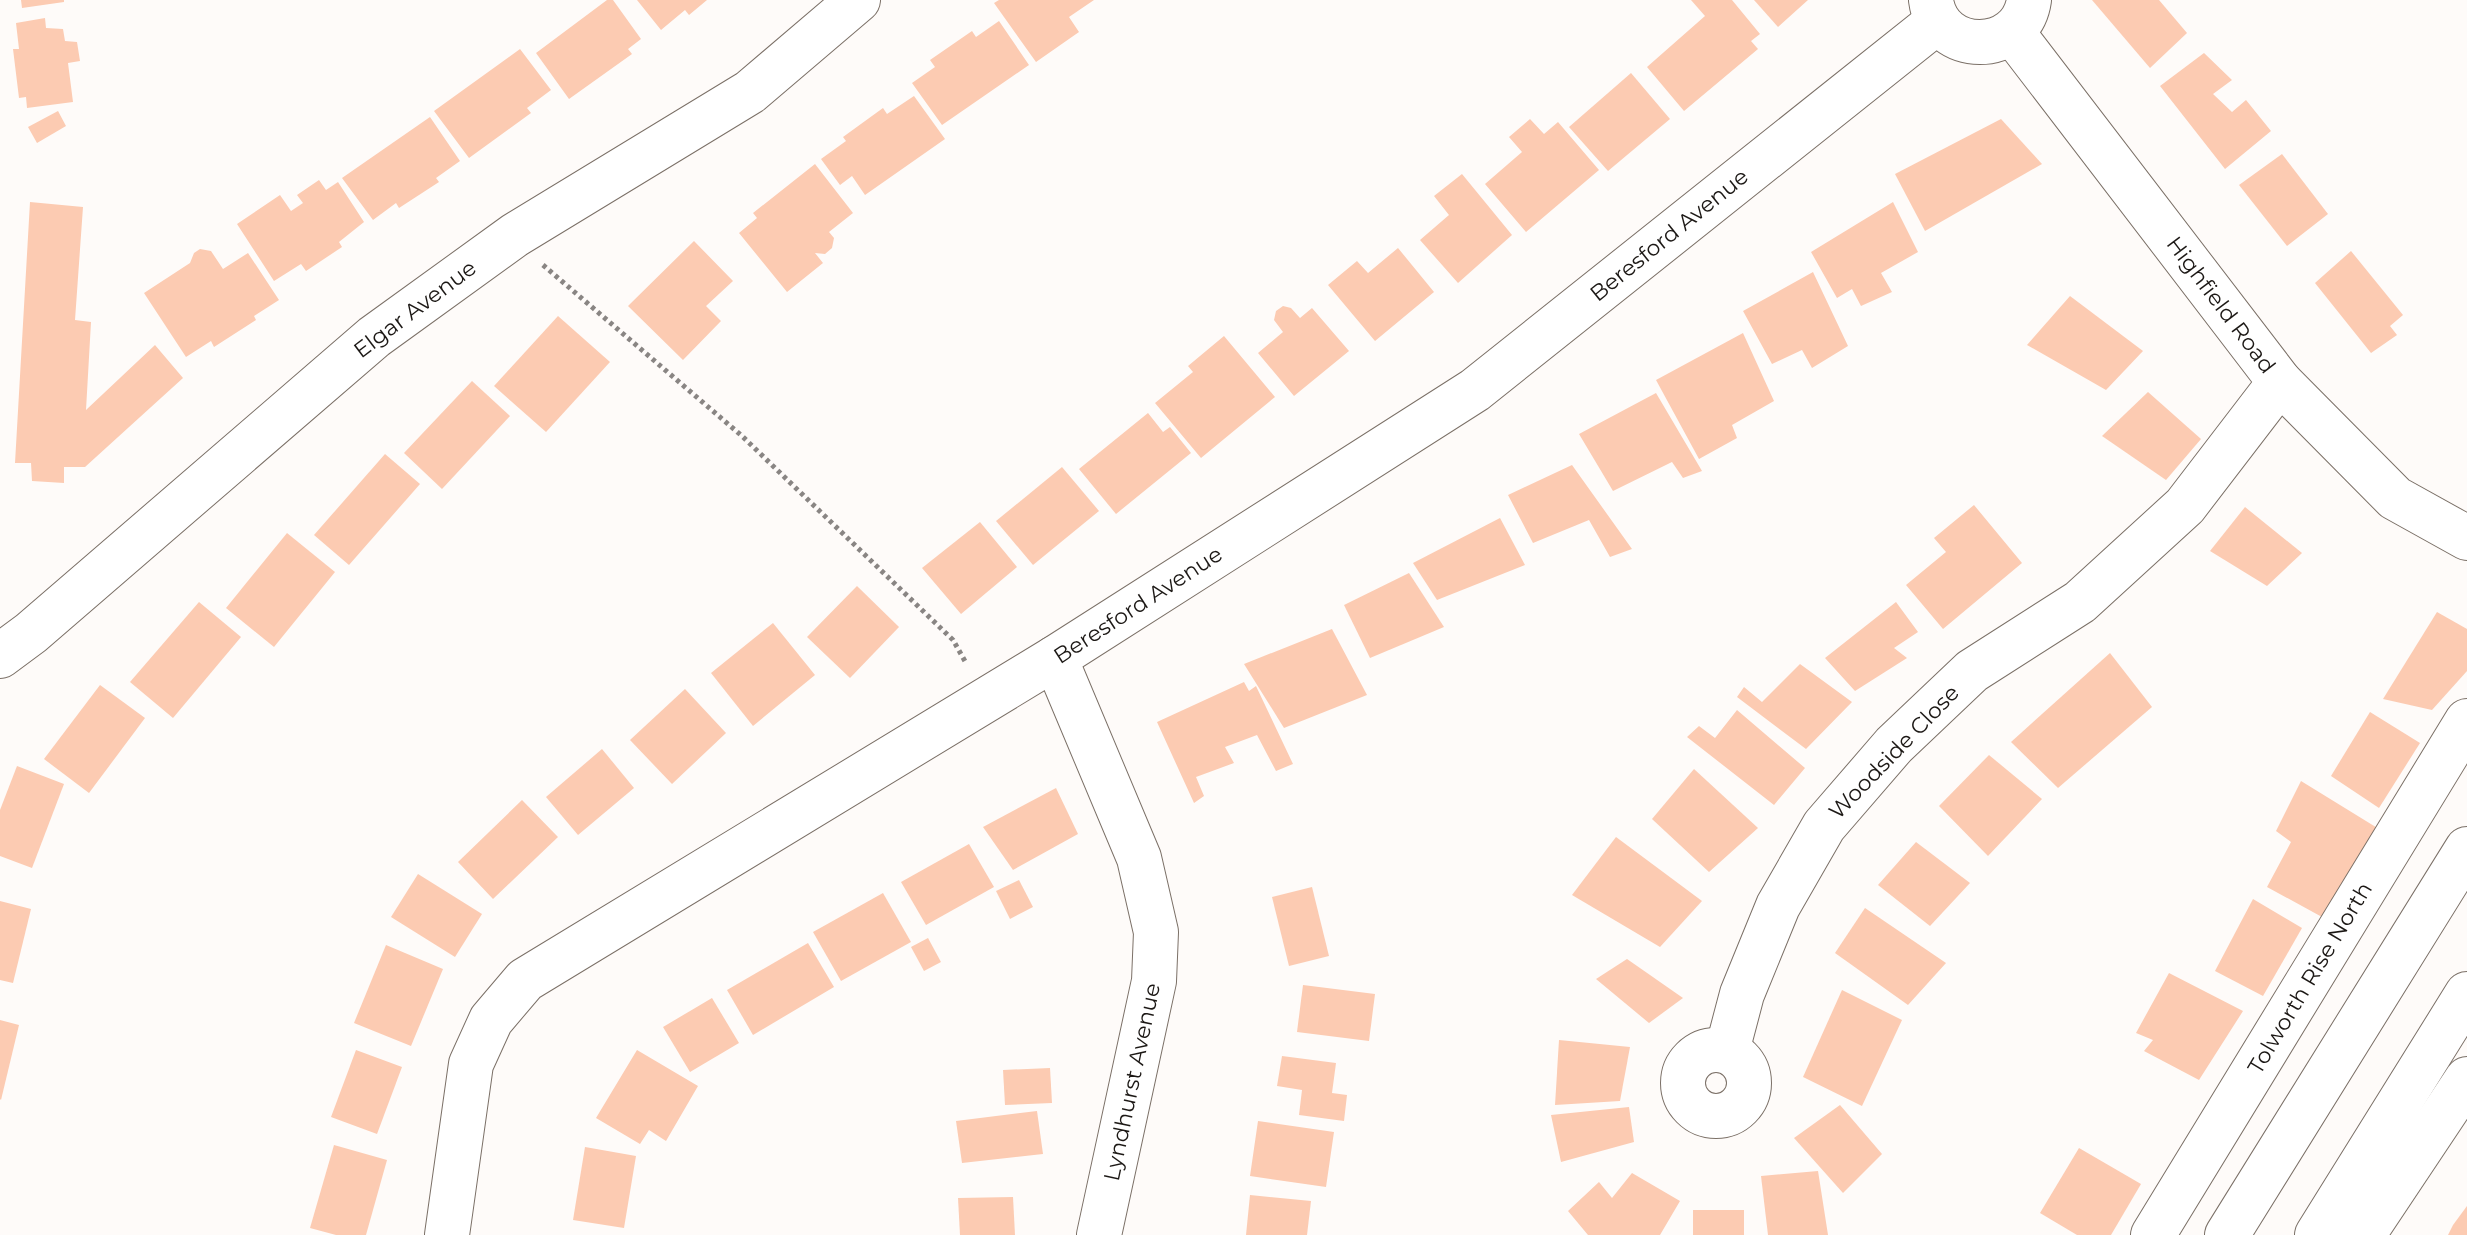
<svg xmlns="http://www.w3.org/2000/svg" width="2467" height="1235" viewBox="0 0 2467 1235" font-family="Montserrat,sans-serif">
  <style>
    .building { fill: #fccbb2 }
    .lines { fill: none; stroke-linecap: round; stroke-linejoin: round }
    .street-casing { stroke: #7b7067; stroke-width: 46 }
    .highway-casing { stroke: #7b7067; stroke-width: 46 }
    .path { stroke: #898583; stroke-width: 5; stroke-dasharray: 4 4; stroke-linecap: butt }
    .street { stroke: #fff; stroke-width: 44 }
    .highway { stroke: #fff; stroke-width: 44 }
    .labels { text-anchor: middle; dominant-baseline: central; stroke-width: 7; stroke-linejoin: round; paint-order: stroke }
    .street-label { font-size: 22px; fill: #1c1815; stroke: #fff }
  </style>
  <rect width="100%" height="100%" fill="#fefbf9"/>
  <g class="building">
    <polygon points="21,0 64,0 64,2 22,8"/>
    <polygon points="607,0 613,0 641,39 628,49 632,54 569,99 536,53"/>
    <polygon points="637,0 707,0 689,15 685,10 661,30"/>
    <polygon points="999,0 1094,0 1069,17 1079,32 1036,62 994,3"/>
    <polygon points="1691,0 1732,0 1760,34 1751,41 1758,49 1684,111 1647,67 1705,16"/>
    <polygon points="1754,0 1808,0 1778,27"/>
    <polygon points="2092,0 2159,0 2187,33 2150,68"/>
    <polygon points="45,18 46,28 63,29 65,41 77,42 80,61 68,63 73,102 27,108 26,97 19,98 13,49 19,49 16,23"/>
    <polygon points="999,21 1029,65 942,125 912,83 935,67 930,60 972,31 976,37"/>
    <polygon points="520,49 551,90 527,108 531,113 469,158 434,111"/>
    <polygon points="2204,53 2232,80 2213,94 2232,112 2246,100 2271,131 2225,169 2160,86"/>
    <polygon points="1631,73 1670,119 1608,171 1569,127"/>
    <polygon points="914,96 945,139 865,195 852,176 840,185 821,159 846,141 843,137 883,108 887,114"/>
    <polygon points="58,111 66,126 37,143 28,127"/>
    <polygon points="430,117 460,161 436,178 439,182 399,208 396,203 373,220 342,178"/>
    <polygon points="1530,119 1544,134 1558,122 1599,170 1526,232 1485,184 1522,152 1509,137"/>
    <polygon points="2001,119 2042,164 1925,231 1895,174"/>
    <polygon points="2282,154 2328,214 2287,246 2239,185"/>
    <polygon points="815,164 853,213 829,232 834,238 832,248 825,254 815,253 823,263 787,292 739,233 757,218 753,213"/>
    <polygon points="1462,174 1512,235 1458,283 1420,240 1449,215 1434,196"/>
    <polygon points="319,180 326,190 338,182 364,222 339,242 342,247 306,271 301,264 274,281 237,224 280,195 291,211 303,203 297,195"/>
    <polygon points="30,202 83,207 75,320 91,322 86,410 155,345 183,378 85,467 64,467 64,483 32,481 31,463 15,463"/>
    <polygon points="1893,202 1918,252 1881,273 1892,292 1861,306 1852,289 1837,298 1811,252"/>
    <polygon points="694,241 733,281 706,306 721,321 683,360 628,306"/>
    <polygon points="1398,248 1434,292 1375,341 1328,285 1357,261 1368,273"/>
    <polygon points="200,249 211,251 223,269 248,253 279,300 254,316 256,320 214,347 211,341 186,357 144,293 190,263 194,253"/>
    <polygon points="2351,251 2403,315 2390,326 2397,335 2371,353 2315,283"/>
    <polygon points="1813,272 1848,346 1812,368 1802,350 1772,364 1743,311"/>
    <polygon points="2070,296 2143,351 2106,390 2027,345"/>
    <polygon points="1283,306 1291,308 1300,318 1312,308 1349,351 1294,396 1258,353 1283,332 1274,320 1276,311"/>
    <polygon points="558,316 610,362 546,432 494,386"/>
    <polygon points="1743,333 1774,401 1732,425 1737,438 1699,459 1656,380"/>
    <polygon points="1224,336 1275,397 1201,458 1155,403 1193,372 1188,366"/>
    <polygon points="472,381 510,416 442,489 404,453"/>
    <polygon points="2148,392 2201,439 2166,480 2102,436"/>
    <polygon points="1656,393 1702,471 1683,478 1672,462 1613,491 1579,434"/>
    <polygon points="1148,413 1163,432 1170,427 1191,453 1116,514 1079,469"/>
    <polygon points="385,454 420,484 349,565 314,535"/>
    <polygon points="1572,465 1632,549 1610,557 1589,520 1533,543 1508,495"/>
    <polygon points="1062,467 1099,511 1033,565 996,521"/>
    <polygon points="1974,505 2022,563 1943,629 1906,585 1946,552 1934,538"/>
    <polygon points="2245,507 2302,553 2267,586 2210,551"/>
    <polygon points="1500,518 1525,565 1437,600 1413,563"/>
    <polygon points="980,522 1017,567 961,614 922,568"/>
    <polygon points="287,533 335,572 274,647 226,608"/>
    <polygon points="1409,573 1444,627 1370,658 1344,605"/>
    <polygon points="857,586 899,627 850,678 807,637"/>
    <polygon points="199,602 241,637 173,718 130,682"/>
    <polygon points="1896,602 1918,632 1894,648 1907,658 1855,691 1825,658"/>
    <polygon points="2437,612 2467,629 2467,671 2432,710 2383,699"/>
    <polygon points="773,623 815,675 753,726 711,673"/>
    <polygon points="1332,629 1367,695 1284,728 1244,664"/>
    <polygon points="2110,653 2152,707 2058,788 2011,742"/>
    <polygon points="1800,664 1852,702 1806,749 1737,697 1744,687 1762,702"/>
    <polygon points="1244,682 1249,691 1256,686 1293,764 1276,771 1257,735 1225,747 1234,763 1196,777 1204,796 1194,803 1157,722"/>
    <polygon points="100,685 145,718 89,793 44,759"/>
    <polygon points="685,689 726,733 672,784 630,740"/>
    <polygon points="1737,710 1805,768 1774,805 1687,737 1699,726 1715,738"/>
    <polygon points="2370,712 2420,743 2379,808 2331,776"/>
    <polygon points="602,749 634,788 578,835 546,797"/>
    <polygon points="1989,755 2042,799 1988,856 1939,806"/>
    <polygon points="17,766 64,784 32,868 0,856 0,810"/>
    <polygon points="1694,769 1758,828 1709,872 1652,819"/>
    <polygon points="2301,781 2379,829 2322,917 2267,887 2291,842 2276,831"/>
    <polygon points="1056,788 1078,834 1013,870 983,827"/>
    <polygon points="522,800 558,837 493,899 458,862"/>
    <polygon points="1616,837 1702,901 1660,947 1572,895"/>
    <polygon points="1916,842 1970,883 1930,926 1878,885"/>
    <polygon points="969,844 994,887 926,925 901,882"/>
    <polygon points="418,874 482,914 455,957 391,917"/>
    <polygon points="1019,880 1033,907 1010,919 996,891"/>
    <polygon points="1312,887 1329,956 1289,966 1272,897"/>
    <polygon points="883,893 911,942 841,981 813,932"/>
    <polygon points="2253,899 2302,928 2263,996 2215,971"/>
    <polygon points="0,901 31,909 13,983 0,980"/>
    <polygon points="1865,908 1946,963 1908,1005 1835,953"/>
    <polygon points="928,938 941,962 924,971 911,947"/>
    <polygon points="808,943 834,987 753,1035 727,990"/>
    <polygon points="386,945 443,969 411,1046 354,1023"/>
    <polygon points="1627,959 1683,998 1649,1023 1596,979"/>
    <polygon points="2169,973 2243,1011 2199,1080 2144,1051 2153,1040 2136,1033"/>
    <polygon points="1303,985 1375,994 1369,1041 1297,1032"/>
    <polygon points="1842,990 1902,1020 1862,1106 1803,1077"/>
    <polygon points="712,998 739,1043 690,1072 663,1027"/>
    <polygon points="0,1020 19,1025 1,1100 0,1099"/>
    <polygon points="1559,1040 1630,1047 1620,1101 1555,1105"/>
    <polygon points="356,1050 402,1067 377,1134 331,1117"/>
    <polygon points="637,1050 698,1086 666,1141 649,1130 640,1144 596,1118"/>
    <polygon points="1282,1056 1336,1063 1332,1093 1347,1095 1344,1121 1299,1115 1302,1090 1277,1086"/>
    <polygon points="1050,1068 1052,1103 1005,1105 1003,1070"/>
    <polygon points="1840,1105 1882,1154 1843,1193 1794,1138"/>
    <polygon points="1629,1107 1634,1142 1561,1162 1551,1115"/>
    <polygon points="1037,1111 1043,1154 962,1163 956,1121"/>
    <polygon points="1258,1121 1334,1132 1326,1187 1250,1176"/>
    <polygon points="334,1145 387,1160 366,1235 336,1235 310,1228"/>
    <polygon points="585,1147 636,1156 624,1228 573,1220"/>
    <polygon points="2079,1148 2141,1184 2111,1235 2077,1235 2040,1213"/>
    <polygon points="1818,1171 1828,1235 1768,1235 1761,1176"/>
    <polygon points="1632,1173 1680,1201 1660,1235 1588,1235 1568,1211 1599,1182 1612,1198"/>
    <polygon points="1250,1195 1311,1201 1307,1235 1246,1235"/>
    <polygon points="1013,1197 1015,1235 960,1235 958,1198"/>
    <polygon points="2467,1206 2467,1235 2448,1235 2453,1225"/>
    <rect x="1693" y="1210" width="51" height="25"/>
  </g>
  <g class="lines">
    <defs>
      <g id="street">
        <path d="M 1931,0 C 1938,56 2021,56 2029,0"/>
        <polyline points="2012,32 2280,382 2395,498 2467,538"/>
        <polyline points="0,656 31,633 374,337 515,235 750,92 858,0"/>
        <polyline points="1055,658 1139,858 1156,932 1154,981 1099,1235"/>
        <circle cx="1716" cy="1083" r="33"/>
        <polyline points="1727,1051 1742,994 1778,906 1824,826 1894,745 1972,671 2080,602 2185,506 2280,382"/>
        <polyline points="447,1235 471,1064 491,1020 525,980 1055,658 1475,390 1938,21"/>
        <polyline points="2153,1235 2467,721"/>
        <polyline points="2363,1235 2467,1079"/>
      </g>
      <g id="highway">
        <polyline points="2227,1235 2467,849"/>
        <polyline points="2317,1235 2467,994"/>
      </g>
    </defs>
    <use href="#street" class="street-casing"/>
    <use href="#highway" class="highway-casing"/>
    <polyline class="path" points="543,265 742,436 953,640 966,663"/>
    <use href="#street" class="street"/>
    <use href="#highway" class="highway"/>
  </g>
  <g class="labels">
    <g class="street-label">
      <text transform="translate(1669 235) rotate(-39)">Beresford Avenue</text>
      <text transform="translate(2221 305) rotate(53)">Highfield Road</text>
      <text transform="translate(415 309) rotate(-37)">Elgar Avenue</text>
      <text transform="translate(1138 605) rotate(-33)">Beresford Avenue</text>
      <text transform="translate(1894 752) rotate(-46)">Woodside Close</text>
      <text transform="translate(2310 978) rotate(-59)">Tolworth Rise North</text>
      <text transform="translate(1132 1082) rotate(-78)">Lyndhurst Avenue</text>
    </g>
  </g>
</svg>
